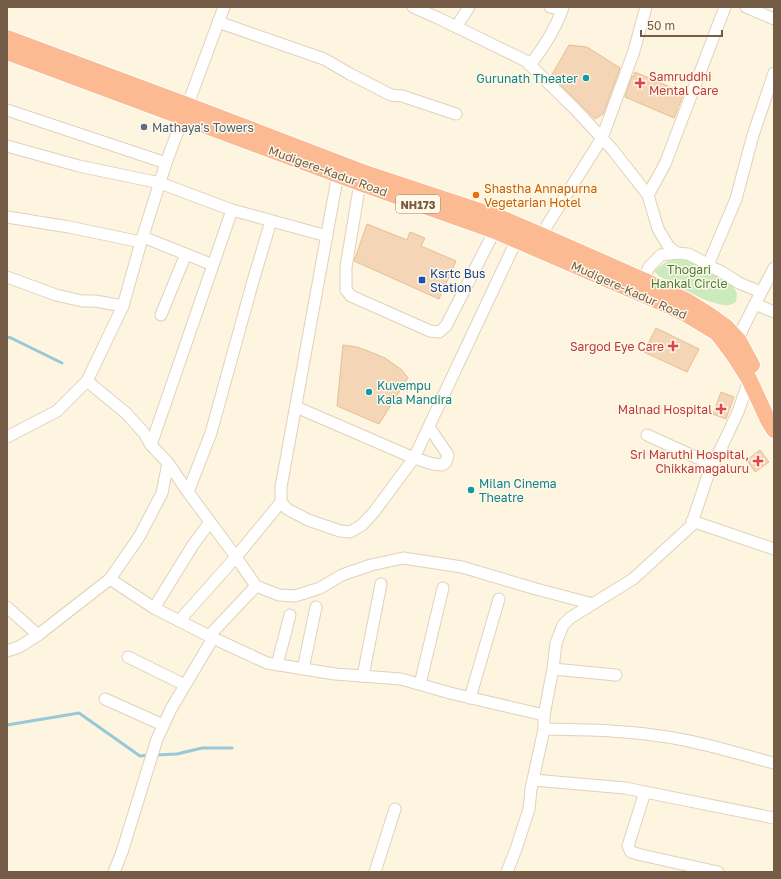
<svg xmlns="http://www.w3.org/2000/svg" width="781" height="879" viewBox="0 0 781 879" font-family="'Golos Text',sans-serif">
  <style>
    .green { fill: #cbebbd }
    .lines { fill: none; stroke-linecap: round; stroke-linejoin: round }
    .stream { stroke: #99c8d9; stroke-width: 3 }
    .building { fill: #f4d5b5; stroke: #e7be95 }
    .minor-casing { stroke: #e1d1bb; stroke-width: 13 }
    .highway-casing { stroke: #fff; stroke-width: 18 }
    .minor { stroke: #fff; stroke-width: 11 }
    .highway { stroke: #fbba92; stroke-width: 16 }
    .culture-dot { fill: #0f9aa8; stroke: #fff8e6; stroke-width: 1.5 }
    .health-dot { fill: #e0444e; stroke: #fff8e6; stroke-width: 1.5 }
    .service-dot { fill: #5c6f8a; stroke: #fff8e6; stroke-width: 1.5 }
    .food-dot { fill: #e8710a; stroke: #fff8e6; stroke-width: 1.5 }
    .transit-dot { fill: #1a4fb4; stroke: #fff8e6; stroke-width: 1.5 }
    .labels { text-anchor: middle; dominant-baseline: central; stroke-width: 3; stroke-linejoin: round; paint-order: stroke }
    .shield { fill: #fff8e6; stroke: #9e8b76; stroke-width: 1 }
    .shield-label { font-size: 11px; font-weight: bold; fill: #745c46 }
    .health-label { font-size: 12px; fill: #be3a42; stroke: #fff8e6; text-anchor: end }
    .culture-label { font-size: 12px; fill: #0d838f; stroke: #fff8e6; text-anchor: start }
    .service-label { font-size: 12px; fill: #4e5e75; stroke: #fff8e6; text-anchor: start }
    .street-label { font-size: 12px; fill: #745c46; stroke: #fff8e6 }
    .food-label { font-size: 12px; fill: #c56008; stroke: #fff8e6; text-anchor: start }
    .park-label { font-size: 12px; fill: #497b3d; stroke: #fff8e6 }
    .transit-label { font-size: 12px; fill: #164399; stroke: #fff8e6; text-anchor: start }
  </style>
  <rect width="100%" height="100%" fill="#fdf5df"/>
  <path class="green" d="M 677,258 L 684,258 L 695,262 L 732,285 L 737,293 L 736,302 C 732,304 729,306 724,305 C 716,305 688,293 681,288 C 678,286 676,284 673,282 C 666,279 659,278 654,271 L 669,260 Z"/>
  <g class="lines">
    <g class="stream">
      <polyline points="7,337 11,338 62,363"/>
      <polyline points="7,725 79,713 140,756 149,755"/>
      <polyline points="155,755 177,754 202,748 232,748"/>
    </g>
  </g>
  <g class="building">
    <polygon points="569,45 587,47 620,68 603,114 595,119 551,76"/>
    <polygon points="635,72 684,93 674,118 625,97 632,76 633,77"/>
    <polygon points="367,224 407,240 410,232 425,238 421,246 456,261 439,299 354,261"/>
    <polygon points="656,328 699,349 687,372 644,352"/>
    <polygon points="343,345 357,347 373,353 385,358 402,370 408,378 379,424 337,406"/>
    <polygon points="721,392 734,397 726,419 713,414"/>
    <polygon points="760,450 769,462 755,472 747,460"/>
  </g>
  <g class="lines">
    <defs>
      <g id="minor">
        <polyline points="413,7 438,18 526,61 530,65 575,109 612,149 648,195 658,229 669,247 677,253"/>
        <polyline points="550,7 562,10"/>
        <polyline points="746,7 774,19"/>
        <polyline points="218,22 324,59 350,74 391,95 402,96 456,114"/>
        <polyline points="456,27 469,7"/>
        <path d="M 530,65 C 544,47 556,29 563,7"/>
        <polyline points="7,110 166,163"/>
        <polyline points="7,146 79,166 160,183 232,210 327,236"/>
        <polyline points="339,168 281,487 281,502 287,509 308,520 340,531 350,532 362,525 374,512 414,458 433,464 442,465 446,462 448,455 429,427"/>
        <polyline points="361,177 346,267 346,290 351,296 430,331 439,332 446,326 497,226"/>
        <polyline points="648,195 665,164 725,7"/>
        <polyline points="7,217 69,227 141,242"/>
        <polyline points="541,235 602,138 634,51 646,7"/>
        <polyline points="143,237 213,265"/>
        <polyline points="708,265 736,199 753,135 774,73"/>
        <polyline points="7,277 56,295 82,301 95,301 123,306"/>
        <polyline points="643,280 649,267 661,255 677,253 688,254 700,260 713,268 720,271 739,283 761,292"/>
        <polyline points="755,304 774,312"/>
        <polyline points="161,315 186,254"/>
        <polyline points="737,345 742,330 755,304 774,268"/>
        <polyline points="87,381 126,413 144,433 151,445 168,463 188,492 236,557 256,586 279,595 295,596 320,588 342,575 371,565 403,558 462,567 536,589 593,604"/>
        <polyline points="296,407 414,458 519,235"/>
        <polyline points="647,435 713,465"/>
        <polyline points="7,437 57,411 87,381 123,306 141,242 166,163 224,7"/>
        <polyline points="151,445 232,210"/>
        <polyline points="188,492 211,433 253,281 271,221"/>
        <polyline points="692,521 774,549"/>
        <polyline points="110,579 154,608 213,638 267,663 335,674 401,679 450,693 544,715"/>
        <polyline points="7,607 38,635"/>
        <polyline points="154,608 193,545 210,522"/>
        <polyline points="179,621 236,557 281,502"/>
        <polyline points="209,636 256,586"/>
        <polyline points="7,651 19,647 38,635 110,579 139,537 162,493 168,463"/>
        <polyline points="128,657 185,685"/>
        <polyline points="277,665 290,615"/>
        <polyline points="303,669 316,607"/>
        <polyline points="553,669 616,675"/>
        <polyline points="363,676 381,584"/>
        <polyline points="420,684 443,588"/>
        <polyline points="470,698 499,599"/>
        <polyline points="105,699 163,725"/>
        <path d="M 544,729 C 585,730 626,730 667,737 C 703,742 738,754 774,763"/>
        <polyline points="533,780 625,788 774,818"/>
        <polyline points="645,792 628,846 631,852 641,855 718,872"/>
        <polyline points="114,872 122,852 157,739 171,709 213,638"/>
        <polyline points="375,872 395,809"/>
        <polyline points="507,872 516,849 529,809 531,789 544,729 544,715 553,669 556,643 563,625 570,618 633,579 691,526 707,478 738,412 750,377"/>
      </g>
      <g id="highway">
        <polyline points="7,38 187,105 362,172 501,218 541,235 643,280 687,301 708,314 726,327 739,341 752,365"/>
        <polyline points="7,52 360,183 495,231 669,306 684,313 717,333 733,354 749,379 768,420 774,430"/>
      </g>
    </defs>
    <use href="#minor" class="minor-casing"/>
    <use href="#highway" class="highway-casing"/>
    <use href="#minor" class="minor"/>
    <use href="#highway" class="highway"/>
  </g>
  <g class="culture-dot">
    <circle cx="586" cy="78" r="4"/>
    <circle cx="369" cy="392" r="4"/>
    <circle cx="471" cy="490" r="4"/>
  </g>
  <g class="health-dot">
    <path d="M638 77h4v4h4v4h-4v4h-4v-4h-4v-4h4z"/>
    <path d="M671 340h4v4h4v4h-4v4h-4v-4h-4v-4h4z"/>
    <path d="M719 403h4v4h4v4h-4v4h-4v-4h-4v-4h4z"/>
    <path d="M756 455h4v4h4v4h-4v4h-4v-4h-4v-4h4z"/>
  </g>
  <circle class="service-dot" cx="144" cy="127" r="4"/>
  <circle class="food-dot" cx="476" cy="195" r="4"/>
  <rect class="transit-dot" x="418" y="276" width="8" height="8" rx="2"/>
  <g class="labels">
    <rect class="shield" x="396" y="195" width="44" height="18" rx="3"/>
    <g class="shield-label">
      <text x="418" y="204">NH173</text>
    </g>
    <g class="health-label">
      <text x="649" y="76" text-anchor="start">Samruddhi<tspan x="649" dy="14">Mental Care</tspan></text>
      <text x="664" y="346">Sargod Eye Care</text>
      <text x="712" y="409">Malnad Hospital</text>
      <text x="749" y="454">Sri Maruthi Hospital,<tspan x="749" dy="14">Chikkamagaluru</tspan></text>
    </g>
    <g class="culture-label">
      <text x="578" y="78" text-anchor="end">Gurunath Theater</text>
      <text x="377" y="385">Kuvempu<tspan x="377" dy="14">Kala Mandira</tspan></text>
      <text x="479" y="483">Milan Cinema<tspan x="479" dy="14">Theatre</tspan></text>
    </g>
    <g class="service-label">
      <text x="152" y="127">Mathaya's Towers</text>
    </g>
    <g class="street-label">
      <text transform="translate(328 171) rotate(20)">Mudigere-Kadur Road</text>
      <text transform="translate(629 290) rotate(24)">Mudigere-Kadur Road</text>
    </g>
    <g class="food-label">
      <text x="484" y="188">Shastha Annapurna<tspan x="484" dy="14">Vegetarian Hotel</tspan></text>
    </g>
    <g class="park-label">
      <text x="689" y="269">Thogari<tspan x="689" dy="14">Hankal Circle</tspan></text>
    </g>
    <g class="transit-label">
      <text x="430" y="273">Ksrtc Bus<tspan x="430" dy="14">Station</tspan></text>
    </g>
  </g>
  <rect width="781" height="879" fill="none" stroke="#745c46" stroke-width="16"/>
  <path d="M641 30v6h81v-6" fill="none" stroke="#745c46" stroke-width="2"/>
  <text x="647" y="30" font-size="12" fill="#745c46" stroke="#fff8e6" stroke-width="3" paint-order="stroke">50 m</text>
</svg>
